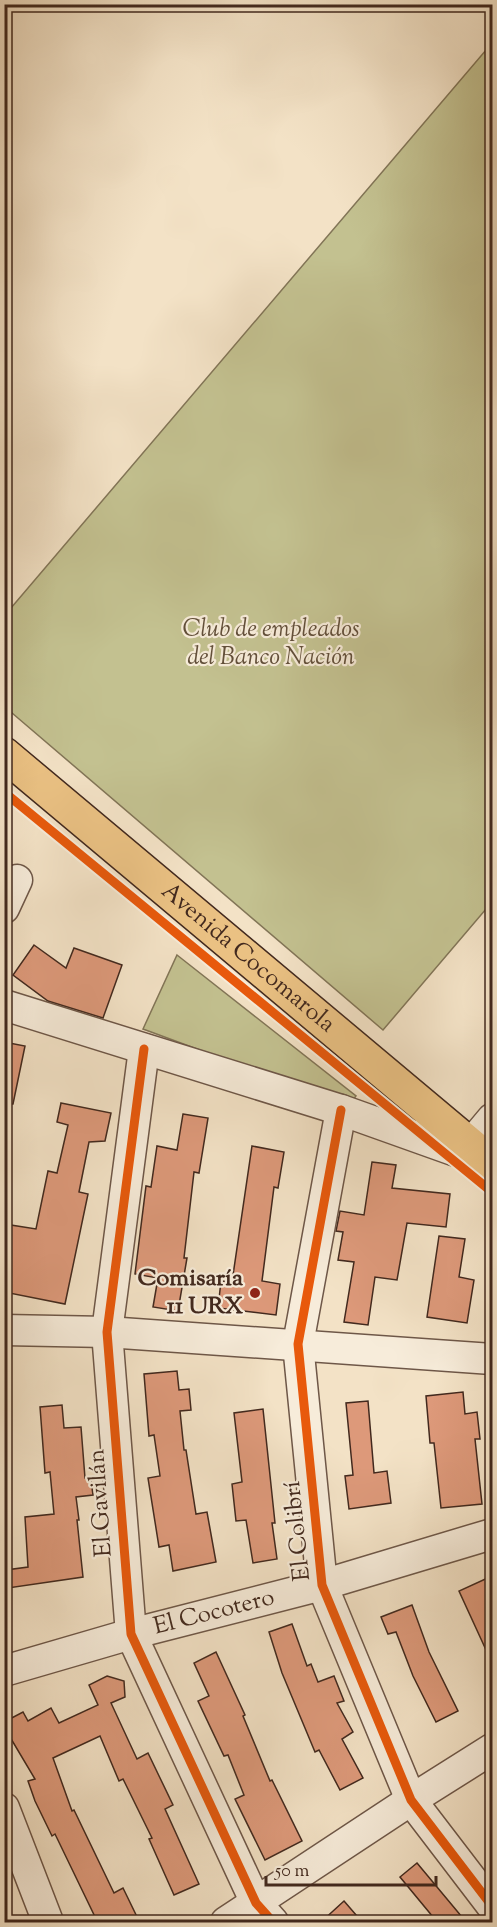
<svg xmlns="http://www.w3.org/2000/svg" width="497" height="1927" viewBox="0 0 497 1927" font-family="'Sorts Mill Goudy',serif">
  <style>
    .green { fill: #c3c190; stroke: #827557; stroke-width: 1.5 }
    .building { fill: #dd997a; stroke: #42291e; stroke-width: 1.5 }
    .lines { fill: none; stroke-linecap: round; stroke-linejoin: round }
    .minor-casing { stroke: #6e5748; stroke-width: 33 }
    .major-casing { stroke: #42291e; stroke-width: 36 }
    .minor { stroke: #f7ecda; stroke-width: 30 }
    .major { stroke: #eac183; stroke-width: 33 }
    .cycleway-casing { stroke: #f7ecda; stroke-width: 13 }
    .cycleway { stroke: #e8590c; stroke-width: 9 }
    .poi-dot { fill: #8f2418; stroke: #f7ecda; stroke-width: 2 }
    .labels { text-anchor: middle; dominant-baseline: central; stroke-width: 4.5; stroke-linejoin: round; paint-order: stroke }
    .park-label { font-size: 24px; font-style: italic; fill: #624f3a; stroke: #f7ecda }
    .street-label { font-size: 24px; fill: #42291e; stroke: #f7ecda }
    .poi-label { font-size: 24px; font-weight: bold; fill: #42291e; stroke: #f7ecda; text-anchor: end }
  </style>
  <rect width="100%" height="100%" fill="#f3e2c6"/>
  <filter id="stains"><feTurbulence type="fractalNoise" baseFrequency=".00333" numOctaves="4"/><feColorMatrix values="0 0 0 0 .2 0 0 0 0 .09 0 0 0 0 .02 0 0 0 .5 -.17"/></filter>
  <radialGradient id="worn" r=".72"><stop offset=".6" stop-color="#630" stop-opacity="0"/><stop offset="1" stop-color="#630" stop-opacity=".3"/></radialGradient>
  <g class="green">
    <polygon points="492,43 492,902 383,1030 5,707 5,615"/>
    <polygon points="177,955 356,1096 349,1105 143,1029"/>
  </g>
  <g class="building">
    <polygon points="34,945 66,968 74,948 122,965 103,1018 48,1001 13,975"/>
    <polygon points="4,1042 25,1046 13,1104 4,1104"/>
    <polygon points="61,1103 111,1113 105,1141 89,1142 79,1192 88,1194 65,1304 4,1292 4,1224 36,1229 48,1171 57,1173 68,1125 57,1122"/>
    <polygon points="183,1114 208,1118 199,1173 194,1172 184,1258 187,1258 178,1311 153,1307 158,1278 135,1274 146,1186 151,1187 157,1146 177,1150"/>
    <polygon points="252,1146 284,1152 278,1188 274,1187 262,1281 280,1284 276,1315 218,1308 221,1281 232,1282"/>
    <polygon points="372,1162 396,1165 392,1188 450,1194 446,1227 407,1223 397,1280 375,1277 368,1325 344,1322 354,1262 338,1260 343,1232 336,1231 340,1211 364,1215"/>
    <polygon points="439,1236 465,1239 459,1277 474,1280 467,1323 427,1317"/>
    <polygon points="177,1371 179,1390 189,1389 191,1410 180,1411 184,1450 186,1450 196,1514 207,1512 216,1562 173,1571 169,1545 159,1547 148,1478 160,1476 154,1435 149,1436 144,1374"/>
    <polygon points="463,1392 465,1414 477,1412 480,1439 475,1439 482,1504 441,1508 434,1443 430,1443 426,1396"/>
    <polygon points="368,1401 374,1473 387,1471 391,1503 349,1509 345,1476 353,1475 346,1403"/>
    <polygon points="62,1405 64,1428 81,1427 85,1478 91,1481 93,1495 76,1497 79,1520 77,1520 83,1577 8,1588 6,1570 28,1567 25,1517 54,1514 50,1472 45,1473 40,1407"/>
    <polygon points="263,1409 275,1523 272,1523 277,1559 253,1563 246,1520 236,1521 232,1484 242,1482 234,1413"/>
    <polygon points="492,1576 492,1663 459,1591"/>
    <polygon points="412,1605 429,1652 458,1711 436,1722 413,1676 396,1632 388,1634 381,1617"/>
    <polygon points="292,1624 307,1666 311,1664 318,1682 334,1676 344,1701 337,1703 353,1732 342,1739 363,1778 340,1790 319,1750 315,1752 282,1673 269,1632"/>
    <polygon points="216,1652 245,1715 243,1716 270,1781 272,1780 302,1841 265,1860 235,1799 244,1795 228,1755 224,1756 198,1701 209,1696 194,1663"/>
    <polygon points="107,1676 124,1681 125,1697 111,1703 137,1759 148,1753 173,1805 165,1809 199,1884 174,1895 149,1839 152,1838 123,1779 119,1781 100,1736 53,1758 72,1811 74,1810 114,1893 123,1888 140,1923 98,1923 55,1834 52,1836 35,1801 28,1781 35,1779 4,1727 4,1722 23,1712 28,1721 51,1708 59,1723 98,1705 89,1685"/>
    <polygon points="417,1863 467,1923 438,1923 400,1877"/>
    <polygon points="344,1901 363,1923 320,1923"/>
  </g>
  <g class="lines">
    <defs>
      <g id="minor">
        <polyline points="4,908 17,880"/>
        <polyline points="4,1005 341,1110 456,1151 471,1144 492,1119"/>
        <polyline points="144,1049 107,1332 131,1634 256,1903 273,1922"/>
        <polyline points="341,1110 298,1344 322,1585 411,1800 492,1906"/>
        <polyline points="4,1330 107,1332 492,1359"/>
        <path id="s1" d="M 4,1671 L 131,1634 L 322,1585 L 492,1534"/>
        <polyline points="4,1808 48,1922"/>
        <polyline points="226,1922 411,1800 492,1749"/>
      </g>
      <g id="major">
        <path id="s2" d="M 4,754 L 492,1163"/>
      </g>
    </defs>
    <use href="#minor" class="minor-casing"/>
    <use href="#major" class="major-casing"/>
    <use href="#minor" class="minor"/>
    <use href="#major" class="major"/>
    <defs>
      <g id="cycleway">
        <polyline points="4,792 492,1192"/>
        <polyline points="144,1049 107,1332 131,1634 256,1903 273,1922"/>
        <polyline points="341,1110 298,1344 322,1585 411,1800 492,1906"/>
      </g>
    </defs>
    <use href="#cycleway" class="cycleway-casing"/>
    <use href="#cycleway" class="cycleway"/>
  </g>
  <circle class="poi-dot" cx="255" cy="1293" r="6"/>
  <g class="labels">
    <g class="park-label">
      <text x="271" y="630">Club de empleados<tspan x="271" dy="28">del Banco Nación</tspan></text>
    </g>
    <g class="street-label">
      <text stroke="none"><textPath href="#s2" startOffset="318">Avenida Cocomarola</textPath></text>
      <text transform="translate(101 1503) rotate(-94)">El Gavilán</text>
      <text transform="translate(298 1531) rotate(-96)">El Colibrí</text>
      <text stroke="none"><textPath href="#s1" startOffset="218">El Cocotero</textPath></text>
    </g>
    <g class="poi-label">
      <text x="243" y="1279">Comisaría<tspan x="243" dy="28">11 URX</tspan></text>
    </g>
  </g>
  <rect width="497" height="1927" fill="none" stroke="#f3e2c6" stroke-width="24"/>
  <rect x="6" y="6" width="485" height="1915" fill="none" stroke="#42291e" stroke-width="3"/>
  <rect x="12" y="12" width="473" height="1903" fill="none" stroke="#42291e" stroke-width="1.5"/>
  <path d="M266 1876v9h170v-9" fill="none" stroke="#42291e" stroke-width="3"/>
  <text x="275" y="1876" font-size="18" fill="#42291e" stroke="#f7ecda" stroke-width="4.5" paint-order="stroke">50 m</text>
  <rect width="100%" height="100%" filter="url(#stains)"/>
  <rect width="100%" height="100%" fill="url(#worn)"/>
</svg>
